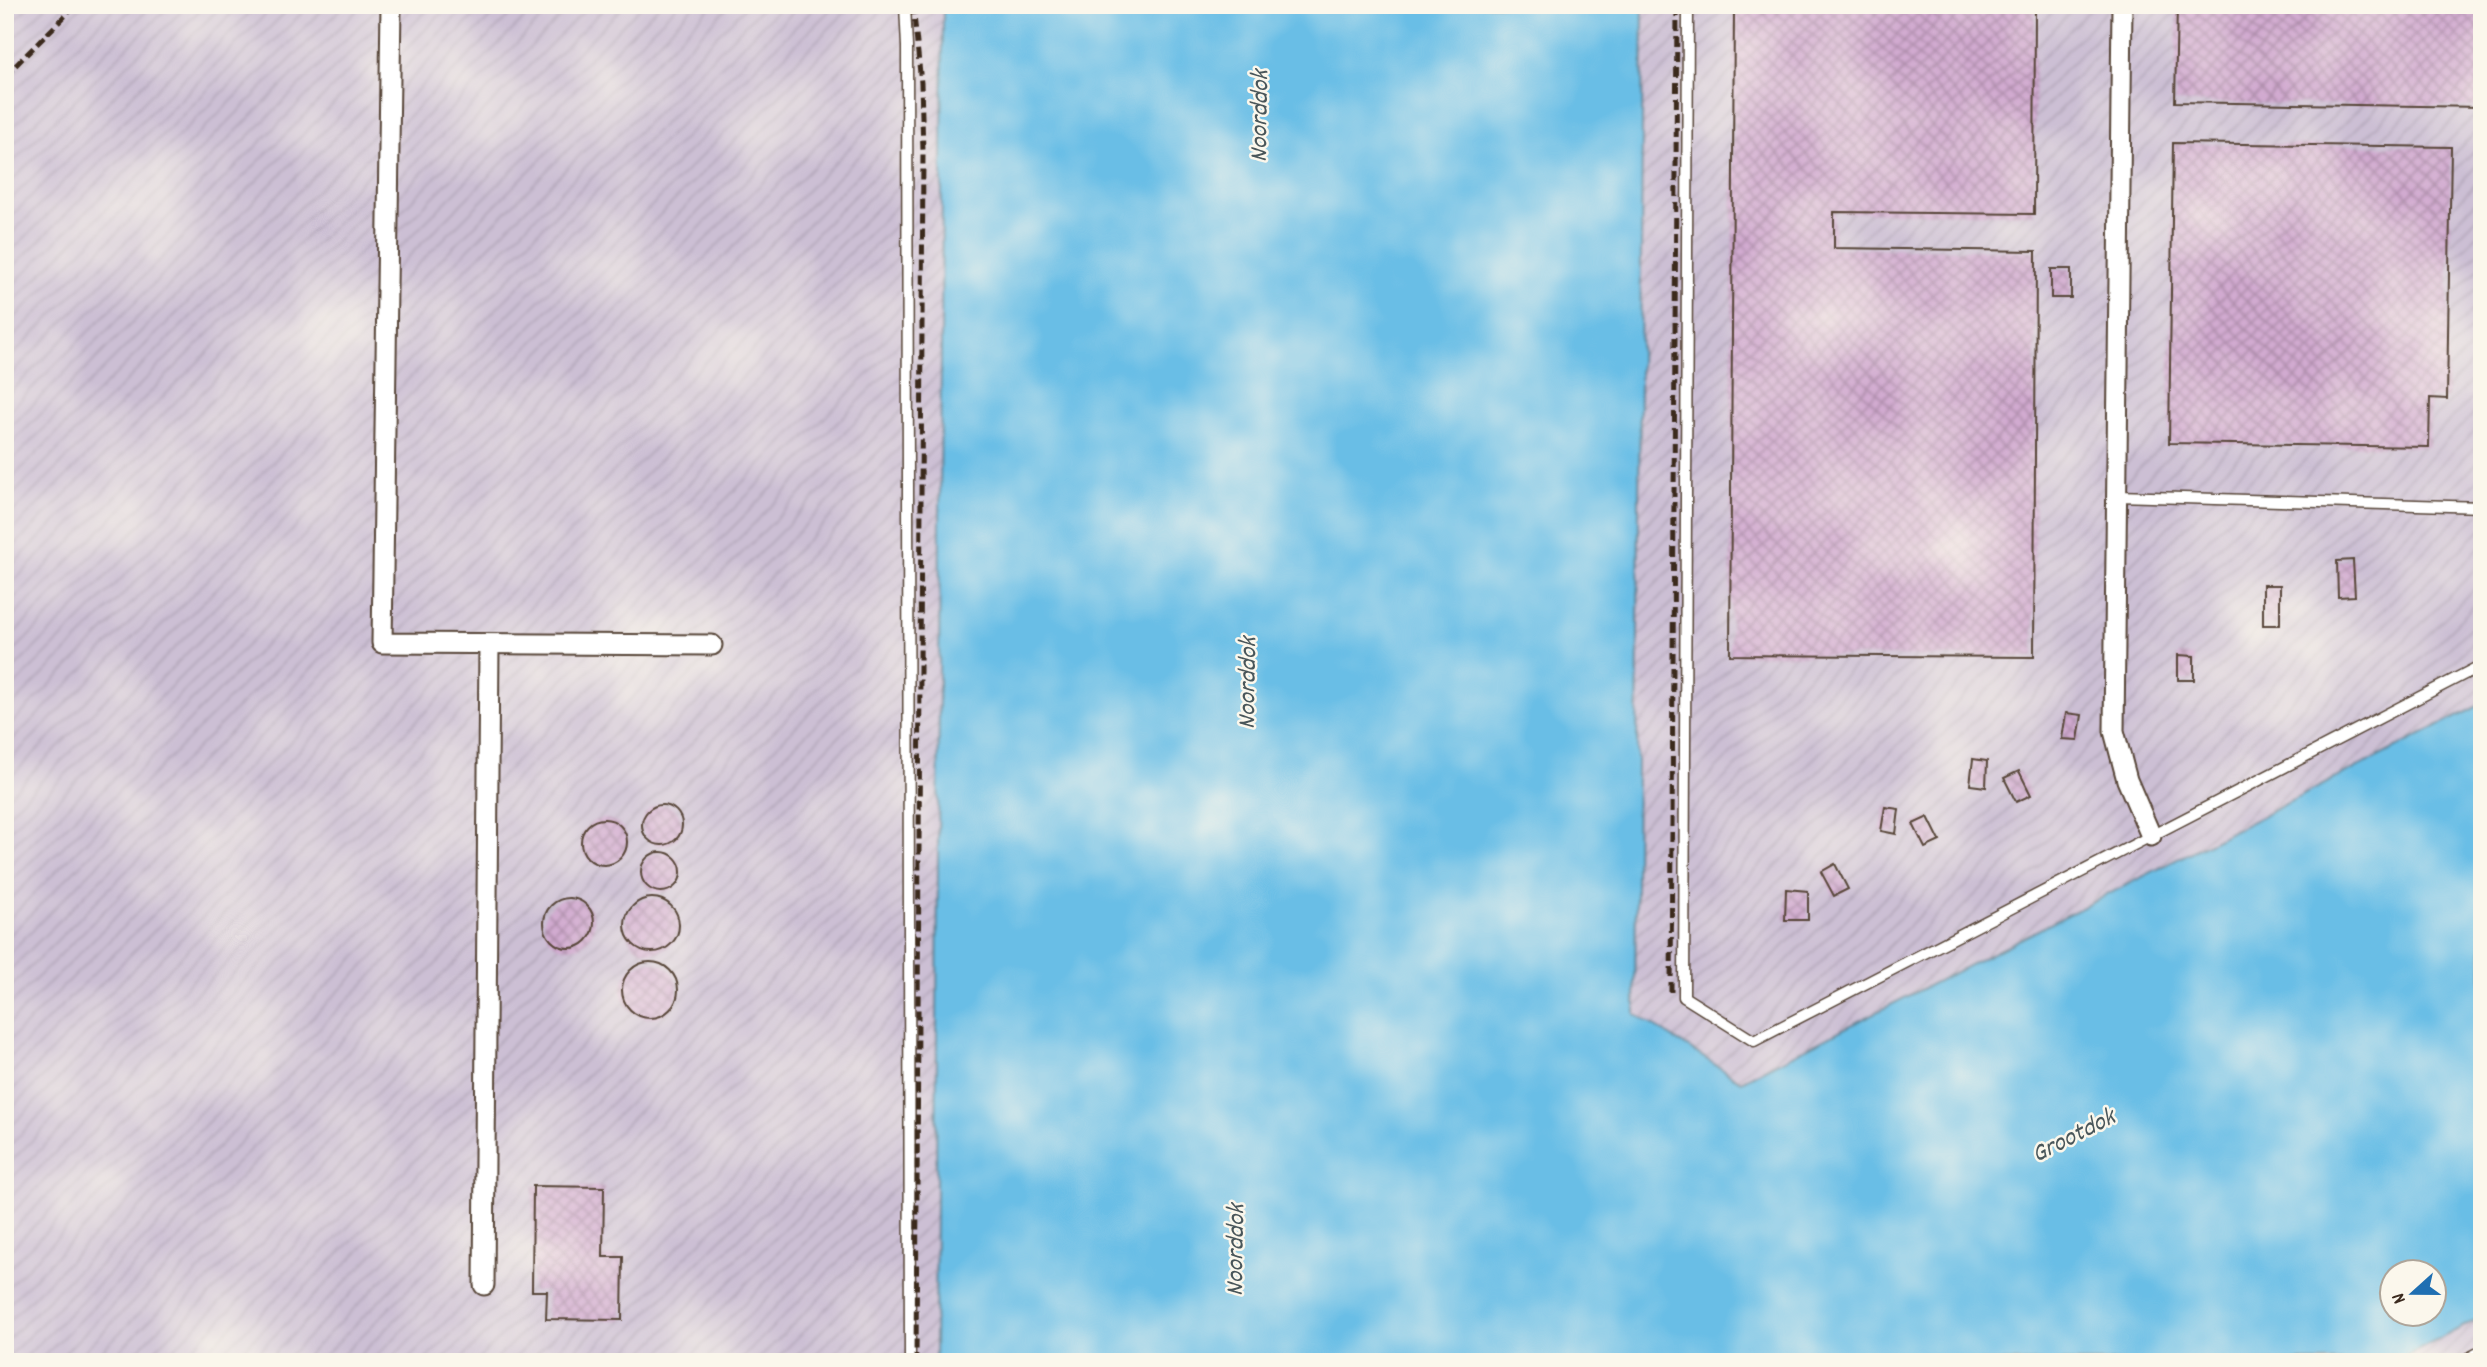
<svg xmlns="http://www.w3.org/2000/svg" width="2487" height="1367" viewBox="0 0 2487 1367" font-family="Dekko,sans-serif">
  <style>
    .industrial { fill: url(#industrial-furrows) }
    .water { fill: #69bee6; stroke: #527482; stroke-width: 2; fill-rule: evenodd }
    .building { fill: url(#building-cross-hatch) }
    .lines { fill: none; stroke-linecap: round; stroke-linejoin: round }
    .lane-casing { stroke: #574537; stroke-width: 13 }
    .street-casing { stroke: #574537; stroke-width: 23 }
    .lane { stroke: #fff; stroke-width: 10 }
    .street { stroke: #fff; stroke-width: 19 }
    .rail { stroke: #3b2a1e; stroke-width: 5; stroke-dasharray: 10 5; stroke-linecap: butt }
    .labels { text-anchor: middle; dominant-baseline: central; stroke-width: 5; stroke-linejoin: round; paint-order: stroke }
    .water-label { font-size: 26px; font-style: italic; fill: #49565a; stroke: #fbf7ec }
  </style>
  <defs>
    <pattern id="industrial-furrows" width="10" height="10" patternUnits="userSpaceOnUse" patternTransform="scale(1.75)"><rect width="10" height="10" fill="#ccbfd4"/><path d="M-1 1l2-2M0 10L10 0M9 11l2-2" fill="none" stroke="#b0a4b6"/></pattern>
    <pattern id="building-cross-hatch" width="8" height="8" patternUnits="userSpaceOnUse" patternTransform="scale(1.75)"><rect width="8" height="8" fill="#d1aad0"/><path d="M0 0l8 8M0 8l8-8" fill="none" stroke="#ab8ba8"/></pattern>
  </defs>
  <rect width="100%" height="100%" fill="#fbf7ec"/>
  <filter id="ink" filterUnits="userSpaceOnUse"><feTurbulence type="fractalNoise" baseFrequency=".0143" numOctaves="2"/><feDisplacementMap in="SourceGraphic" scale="14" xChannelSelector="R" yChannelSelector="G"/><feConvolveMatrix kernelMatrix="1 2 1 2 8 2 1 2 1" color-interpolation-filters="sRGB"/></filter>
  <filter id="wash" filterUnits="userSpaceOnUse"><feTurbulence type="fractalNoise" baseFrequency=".00686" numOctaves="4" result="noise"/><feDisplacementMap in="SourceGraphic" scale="28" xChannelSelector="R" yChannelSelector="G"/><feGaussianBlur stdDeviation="1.57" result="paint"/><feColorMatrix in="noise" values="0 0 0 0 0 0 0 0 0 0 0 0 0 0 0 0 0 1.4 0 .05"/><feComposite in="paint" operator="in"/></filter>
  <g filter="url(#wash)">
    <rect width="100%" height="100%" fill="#f5e0c5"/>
    <g class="industrial">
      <polygon points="5,5 943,5 935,1362 5,1362"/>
      <polygon points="1643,5 2482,5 2482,704 1742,1081 1635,1014"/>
      <polygon points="2482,1317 2482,1362 2395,1362"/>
    </g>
    <path class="water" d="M 943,5 L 1643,5 L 1635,1014 L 1741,1081 L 2482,704 L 2482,1317 L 2395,1362 L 935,1362 ZM 2392,1272 L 2434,1272 L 2434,1314 L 2392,1314 Z"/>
    <g id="blocks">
      <g class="building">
        <polygon points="1734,5 2035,5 2034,214 1834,212 1834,248 2036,251 2034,657 1730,655"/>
        <polygon points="2177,5 2482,5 2482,107 2175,102"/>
        <polygon points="2173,143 2451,147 2447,399 2430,398 2429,447 2169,443"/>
        <rect x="2051" y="269" width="20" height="29"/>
        <polygon points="2353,560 2355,596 2338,597 2337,561"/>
        <rect x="2263" y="585" width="17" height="40"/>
        <polygon points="2178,655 2194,656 2194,680 2178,680"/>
        <polygon points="2066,713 2082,715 2078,740 2062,739"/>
        <polygon points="1973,759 1987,761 1986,787 1970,785"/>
        <polygon points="2019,771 2031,795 2016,802 2004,778"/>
        <circle cx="662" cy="825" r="20"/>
        <polygon points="1885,807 1899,809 1896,834 1881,831"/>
        <polygon points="1928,817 1940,841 1925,848 1913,824"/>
        <circle cx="604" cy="842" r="23"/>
        <circle cx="661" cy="872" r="20"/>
        <polygon points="1835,864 1848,889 1834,896 1821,872"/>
        <polygon points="1786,889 1808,891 1808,920 1785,920"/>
        <circle cx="652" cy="925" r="27"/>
        <circle cx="569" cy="923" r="25"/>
        <circle cx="650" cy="990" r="28"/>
        <polygon points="533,1186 604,1187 603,1257 623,1257 622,1320 546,1319 547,1291 532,1291"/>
      </g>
    </g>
  </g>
  <g filter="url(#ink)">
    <use href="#blocks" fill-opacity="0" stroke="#574537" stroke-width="2"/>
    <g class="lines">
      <defs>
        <g id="lane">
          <polyline points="905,5 907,47 910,1362"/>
          <polyline points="1688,5 1684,997 1754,1041 2482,665"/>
          <polyline points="2118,496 2482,507"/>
          <polyline points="2461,1362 2482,1351"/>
        </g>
        <g id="street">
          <polyline points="391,5 382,643 712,645"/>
          <polyline points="2122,5 2114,731 2127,780 2151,836"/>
          <polyline points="484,1285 489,645"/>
        </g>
      </defs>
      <use href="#lane" class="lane-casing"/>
      <use href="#street" class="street-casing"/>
      <use href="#lane" class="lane"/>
      <use href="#street" class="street"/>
      <g class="rail">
        <polyline points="913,5 921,83 923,151 916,1362"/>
        <polyline points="5,76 76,5"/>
        <polyline points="1671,992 1677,5"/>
      </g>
    </g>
  </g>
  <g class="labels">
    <g class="water-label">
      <text transform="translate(1261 116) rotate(-89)">Noorddok</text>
      <text transform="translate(1249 683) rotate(-89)">Noorddok</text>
      <text transform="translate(2074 1137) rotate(-27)">Grootdok</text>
      <text transform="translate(1237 1250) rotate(-89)">Noorddok</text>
    </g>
  </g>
  <rect width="2487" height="1367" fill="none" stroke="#fbf7ec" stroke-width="28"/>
  <g transform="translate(2413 1293) rotate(249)"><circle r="33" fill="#fbf7ec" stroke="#aea59a" stroke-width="2"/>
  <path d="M0-5L12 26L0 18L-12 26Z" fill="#1f6fb2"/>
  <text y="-10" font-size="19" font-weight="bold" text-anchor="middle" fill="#3b2a1e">N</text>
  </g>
</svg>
